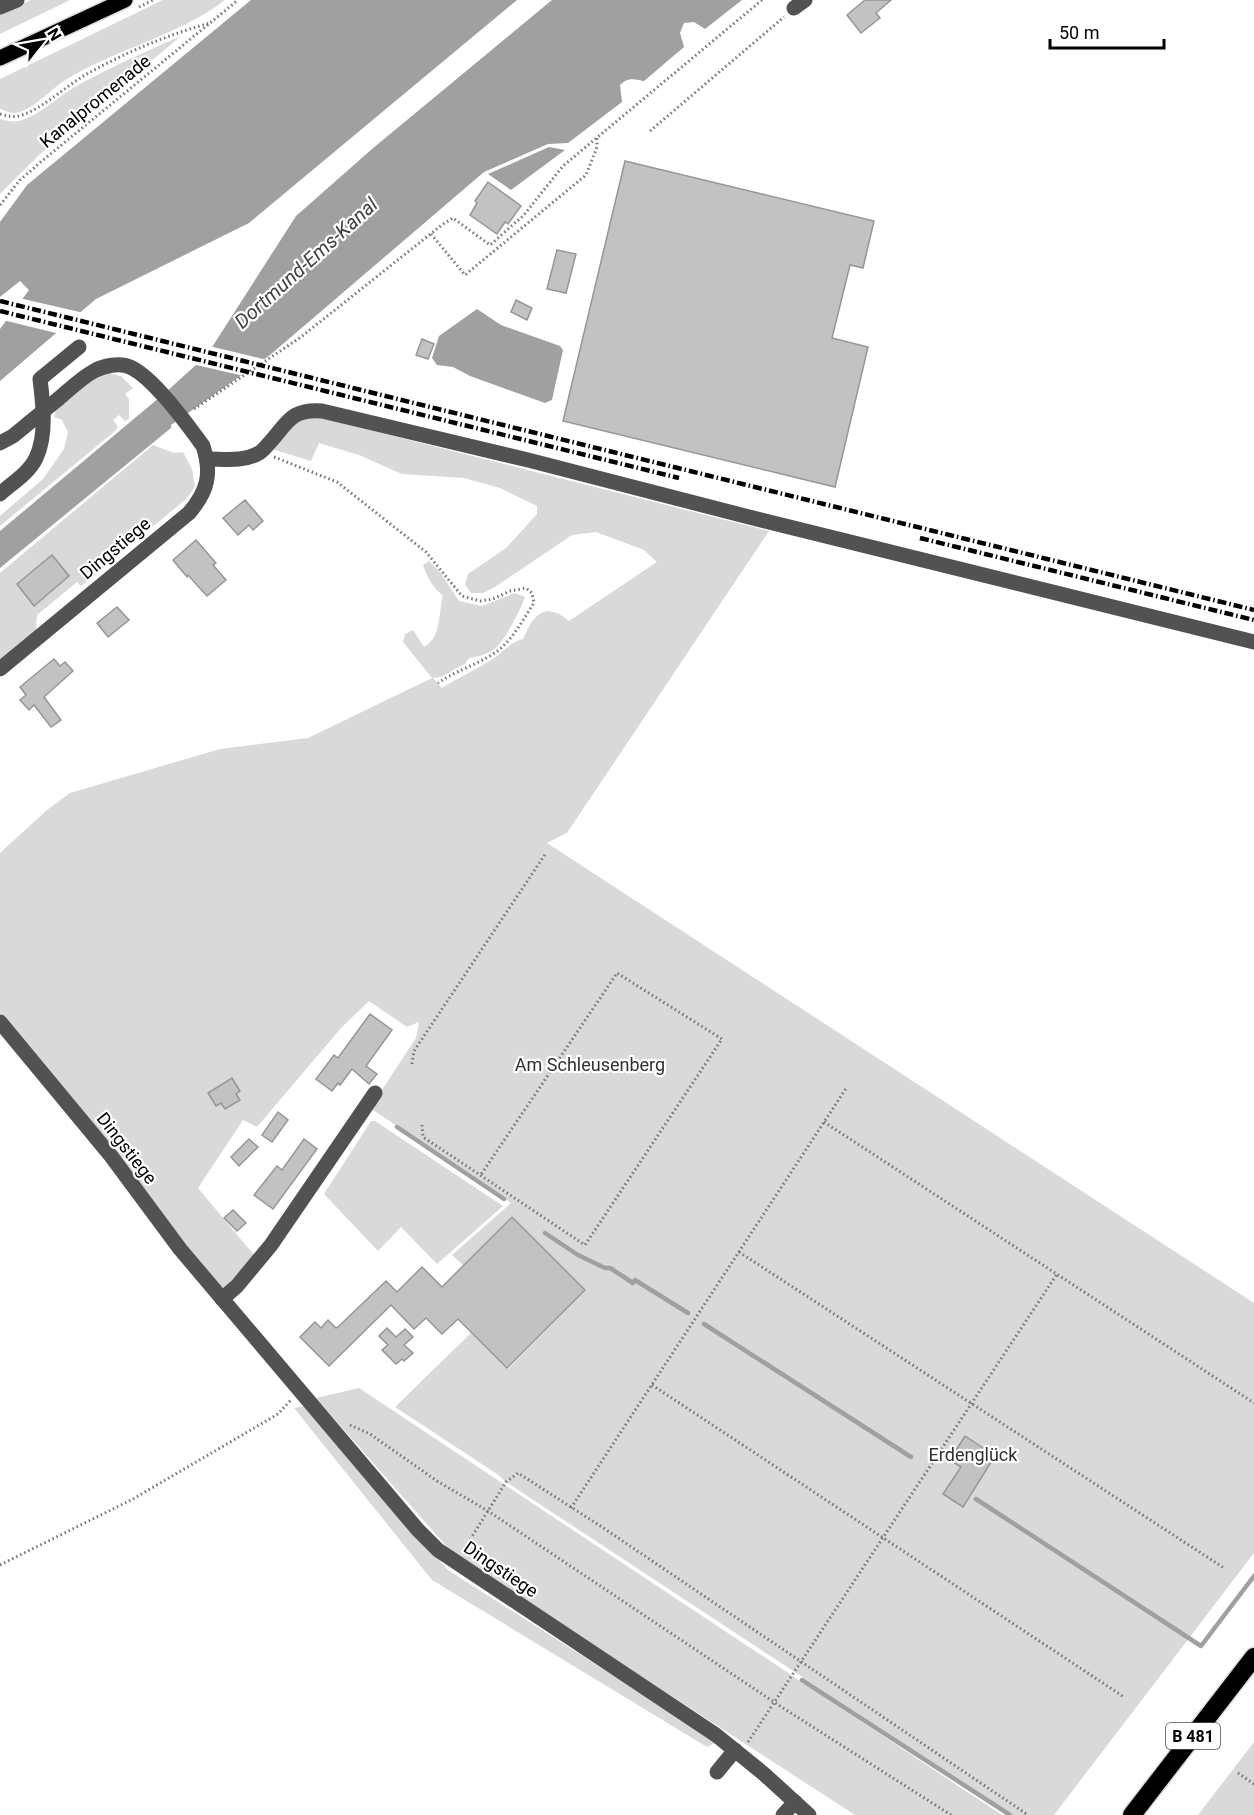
<svg xmlns="http://www.w3.org/2000/svg" width="1254" height="1815" viewBox="0 0 1254 1815" font-family="Roboto,sans-serif">
  <style>
    .green { fill: #d9d9d9 }
    .water { fill: #a0a0a0 }
    .pier { fill: #fff }
    .lines { fill: none; stroke-linecap: round; stroke-linejoin: round }
    .stream { stroke: #a0a0a0; stroke-width: 4.5 }
    .building { fill: #c2c2c2; stroke: #969696; stroke-width: 1.5 }
    .major-casing { stroke: #dbdbdb; stroke-width: 18 }
    .highway-casing { stroke: #dbdbdb; stroke-width: 21 }
    .path { stroke: #747474; stroke-width: 3; stroke-dasharray: 1.5 3; stroke-linecap: butt }
    .minor { stroke: #525252; stroke-width: 15 }
    .major { stroke: #000; stroke-width: 15 }
    .highway { stroke: #000; stroke-width: 18 }
    .rail { stroke: #000; stroke-width: 4.5; stroke-dasharray: 9 3 1.5 3; stroke-linecap: butt }
    .minor-bridge { stroke: #525252; stroke-width: 15 }
    .labels { text-anchor: middle; dominant-baseline: central; stroke-width: 4.5; stroke-linejoin: round; paint-order: stroke }
    .shield { fill: #fff; stroke: #4c4c4c; stroke-width: 1.5 }
    .shield-label { font-size: 16px; font-weight: bold; fill: #000 }
    .street-label { font-size: 18px; fill: #000; stroke: #fff }
    .park-label { font-size: 18px; fill: #303030; stroke: #fff }
    .water-label { font-size: 20px; font-style: italic; fill: #414141; stroke: #fff }
  </style>
  <rect width="100%" height="100%" fill="#fff"/>
  <g class="green">
    <polygon points="31,0 70,0 0,34 0,13"/>
    <path d="M 163,0 L 225,0 C 179,36 114,49 64,81 C 50,90 30,113 13,113 C 10,113 4,110 0,109 L 0,79 Z"/>
    <path d="M 181,36 L 38,156 L 0,194 L 0,119 C 8,121 14,123 22,120 C 41,114 56,98 73,88 C 108,68 145,52 181,36 Z"/>
    <polygon points="109,373 121,376 133,388 125,394 129,399 129,419 125,421 119,415 113,420 118,427 115,431 0,526 0,516 43,479 64,449 68,432 62,420 54,417 56,409 92,379"/>
    <path d="M 318,417 L 769,531 L 567,833 L 547,843 L 1254,1303 L 1254,1553 L 1054,1815 L 1012,1815 L 506,1482 L 497,1474 L 395,1407 L 471,1333 L 508,1369 L 586,1290 L 512,1216 L 463,1265 L 452,1255 L 511,1203 L 370,1108 L 416,1038 L 419,1022 L 407,1027 L 369,1001 L 341,1028 L 257,1127 L 243,1120 L 198,1188 L 254,1255 L 227,1296 L 162,1218 L 42,1062 L 0,1013 L 0,853 L 47,810 L 70,793 L 220,749 L 308,738 L 432,678 L 403,642 L 405,634 L 413,630 L 424,647 C 442,637 438,613 443,596 C 433,587 427,578 423,565 L 429,561 L 440,572 L 459,601 L 482,606 L 515,593 L 525,597 C 520,611 506,638 496,648 C 488,654 478,657 469,658 L 465,664 C 454,668 445,678 433,678 L 442,688 C 458,678 475,670 491,660 C 503,653 508,643 523,639 C 526,633 530,623 535,618 C 546,606 559,612 569,621 L 657,562 L 644,550 L 596,532 L 572,535 L 495,587 L 483,593 L 471,593 L 465,585 L 468,574 L 506,548 L 537,514 L 537,506 L 500,488 L 464,478 L 402,474 L 359,455 L 319,443 L 311,461 L 272,449 L 299,420 Z"/>
    <polygon points="153,445 174,453 183,452 192,469 195,487 186,499 81,586 77,582 37,615 36,630 0,660 0,573"/>
    <polygon points="371,1121 375,1121 503,1206 437,1264 401,1227 378,1251 324,1194"/>
    <polygon points="359,1388 1002,1815 855,1815 455,1556 316,1398"/>
    <polygon points="303,1406 448,1570 717,1742 707,1747 432,1580 294,1408"/>
    <polygon points="1254,1742 1254,1815 1198,1815"/>
  </g>
  <g class="water">
    <polygon points="251,0 517,0 249,223 96,299 0,381 0,329 29,290 20,281 0,297 0,222 27,185"/>
    <path d="M 552,0 L 742,0 L 705,29 L 694,22 L 684,23 L 680,33 L 684,47 L 644,81 C 634,79 628,77 620,85 L 622,102 L 568,143 L 548,144 L 484,172 L 270,355 L 171,425 L 171,428 L 0,568 L 0,531 L 166,392 L 207,355 L 296,216 L 372,149 Z"/>
    <polygon points="549,147 565,150 511,190 488,174"/>
    <polygon points="477,309 501,325 560,346 563,350 552,400 545,403 470,376 453,367 437,365 432,358 439,336"/>
  </g>
  <g class="pier">
    <polygon points="19,298 84,313 60,334 3,320"/>
    <polygon points="209,346 267,360 244,376 192,364 204,353"/>
  </g>
  <g class="lines">
    <g class="stream">
      <polyline points="397,1127 504,1199"/>
      <polyline points="545,1233 578,1255 605,1268 610,1268 633,1283 635,1280 688,1313"/>
      <polyline points="704,1324 911,1457"/>
      <polyline points="976,1499 1201,1646 1254,1576"/>
      <polyline points="802,1680 1010,1815"/>
    </g>
  </g>
  <g class="building">
    <polygon points="865,0 891,0 876,13 880,18 861,33 847,15"/>
    <polygon points="625,161 874,221 863,268 850,265 832,338 868,347 835,487 563,421"/>
    <polygon points="488,182 521,206 508,224 505,222 497,234 470,215 477,203 475,201"/>
    <polygon points="557,250 576,254 566,293 547,289"/>
    <polygon points="516,300 532,308 527,320 511,312"/>
    <polygon points="422,339 434,344 428,359 416,355"/>
    <polygon points="245,500 263,521 253,530 249,525 238,535 223,518"/>
    <polygon points="196,540 216,563 213,565 226,580 207,596 188,575 187,577 173,560"/>
    <polygon points="52,555 69,576 34,606 17,584"/>
    <polygon points="117,607 129,620 108,637 97,623"/>
    <polygon points="54,659 60,666 65,662 73,671 44,697 61,720 51,727 34,705 29,710 20,700 26,695 20,687"/>
    <polygon points="370,1014 392,1030 366,1066 377,1074 369,1084 352,1069 340,1085 338,1083 332,1091 316,1079 334,1055 338,1058"/>
    <polygon points="232,1078 240,1091 236,1094 240,1100 225,1109 221,1103 216,1106 208,1093"/>
    <polygon points="278,1112 288,1120 272,1142 262,1135"/>
    <polygon points="249,1139 258,1147 239,1166 231,1157"/>
    <polygon points="304,1139 317,1149 273,1209 254,1195 277,1166 282,1170"/>
    <polygon points="233,1210 246,1223 237,1231 224,1218"/>
    <polygon points="512,1217 585,1290 507,1368 458,1319 442,1334 426,1318 414,1329 391,1305 329,1366 300,1337 315,1322 321,1328 328,1320 336,1328 338,1327 386,1281 397,1292 422,1267 442,1287"/>
    <polygon points="387,1328 396,1337 405,1329 413,1337 404,1345 413,1353 404,1361 402,1359 396,1364 382,1350 388,1345 379,1336"/>
    <polygon points="965,1436 995,1456 963,1507 943,1494 961,1467 950,1460"/>
  </g>
  <g class="lines">
    <defs>
      <polyline id="major" points="0,58 125,0"/>
      <polyline id="highway" points="1132,1815 1254,1657"/>
    </defs>
    <use href="#major" class="major-casing"/>
    <use href="#highway" class="highway-casing"/>
    <g class="path">
      <polyline points="139,7 153,0"/>
      <path d="M 0,114 C 8,116 14,118 22,115 C 43,108 65,87 85,75 C 124,53 167,35 210,23"/>
      <polyline points="650,131 784,17"/>
      <polyline points="0,205 20,180 42,161 238,0"/>
      <polyline points="431,234 465,275 586,175 597,147 597,138"/>
      <polyline points="194,409 301,337 443,224 453,218 490,245 523,216 563,166 762,0"/>
      <path d="M 274,457 L 337,482 L 426,552 L 462,596 L 480,601 L 493,599 L 510,591 L 526,588 L 532,593 L 534,603 C 524,618 514,637 500,649 C 481,664 458,669 438,683"/>
      <polyline points="412,1064 414,1051 546,853"/>
      <polyline points="824,1122 1254,1403"/>
      <polyline points="422,1125 423,1137 585,1245 722,1039 617,973 480,1176"/>
      <polyline points="739,1252 1224,1568"/>
      <polyline points="652,1385 1124,1697"/>
      <polyline points="350,1425 370,1434 437,1481 488,1511 783,1708 951,1815"/>
      <polyline points="571,1508 847,1087"/>
      <polyline points="463,1551 506,1482 518,1473 602,1527 1028,1815"/>
      <polyline points="0,1565 133,1499 278,1414 291,1400"/>
      <polyline points="748,1742 1057,1274"/>
      <polyline points="1238,1773 1254,1784"/>
    </g>
    <g class="minor">
      <polyline points="0,7 17,0"/>
      <polyline points="794,8 805,0"/>
      <polyline points="0,443 13,436 30,422"/>
      <path d="M 208,459 C 224,459 244,462 259,453 C 264,450 268,444 272,440 C 289,420 293,409 322,411 L 528,460 L 749,517 L 1254,642"/>
      <path d="M 0,494 C 12,483 29,473 36,458 C 47,435 43,403 40,379 L 79,347"/>
      <path d="M 0,669 L 189,513 C 208,491 212,473 203,446 C 187,424 153,377 130,367 C 120,362 103,366 94,371 C 81,378 68,391 57,400"/>
      <polyline points="0,1022 111,1156 180,1249 418,1530 438,1550 456,1562 716,1735 764,1774 809,1815"/>
      <polyline points="222,1299 237,1286 271,1245 375,1093"/>
      <polyline points="717,1772 735,1750"/>
      <polyline points="783,1815 795,1802"/>
    </g>
    <use href="#major" class="major"/>
    <use href="#highway" class="highway"/>
    <g class="rail">
      <polyline points="0,301 1254,610"/>
      <polyline points="0,311 679,478"/>
      <polyline points="920,538 1254,620"/>
    </g>
    <polyline class="minor-bridge" points="30,422 57,400"/>
  </g>
  <g class="labels">
    <rect class="shield" x="1166" y="1723" width="54" height="26" rx="4.5"/>
    <g class="shield-label">
      <text x="1193" y="1736">B 481</text>
    </g>
    <g class="street-label">
      <text transform="translate(95 101) rotate(-39)">Kanalpromenade</text>
      <text transform="translate(115 548) rotate(-40)">Dingstiege</text>
      <text transform="translate(127 1148) rotate(52)">Dingstiege</text>
      <text transform="translate(501 1569) rotate(34)">Dingstiege</text>
    </g>
    <g class="park-label">
      <text x="590" y="1064">Am Schleusenberg</text>
      <text x="973" y="1454">Erdenglück</text>
    </g>
    <g class="water-label">
      <text transform="translate(306 263) rotate(-42)">Dortmund-Ems-Kanal</text>
    </g>
  </g>
  <g transform="translate(42 42) rotate(59)" stroke="#ffffff" stroke-width="4.5" paint-order="stroke">
  <path d="M0-4.5L10 22L0 15L-10 22Z" fill="#000000"/>
  <text y="-9" font-size="16" font-weight="bold" text-anchor="middle" fill="#000000">N</text>
  </g>
  <path d="M1050 39v9h114v-9" fill="none" stroke="#000000" stroke-width="3"/>
  <text x="1059" y="39" font-size="18" fill="#000000" stroke="#ffffff" stroke-width="4.5" paint-order="stroke">50 m</text>
</svg>
